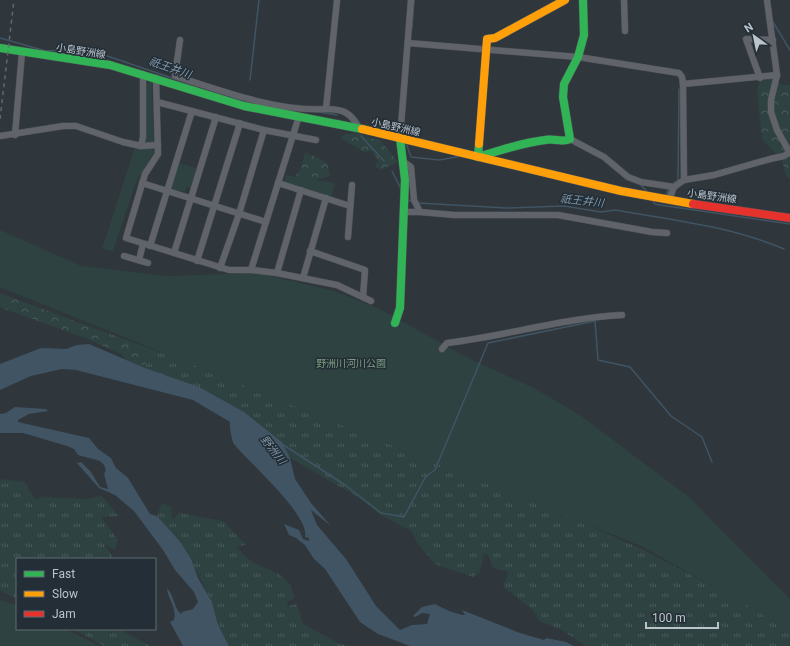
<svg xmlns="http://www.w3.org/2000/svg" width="790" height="646" viewBox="0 0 790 646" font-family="Roboto,'Noto Sans JP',sans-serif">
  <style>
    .grass { fill: url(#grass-tufts) }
    .forest { fill: url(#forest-crowns) }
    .green { fill: #2d4241 }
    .water { fill: #405463 }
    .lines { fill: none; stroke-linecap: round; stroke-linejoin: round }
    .stream { stroke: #405463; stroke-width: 1.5 }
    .street-casing { stroke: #4d5256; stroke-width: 7 }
    .fast-casing { stroke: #4d5256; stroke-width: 9 }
    .slow-casing { stroke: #4d5256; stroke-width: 9 }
    .jam-casing { stroke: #4d5256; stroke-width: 9 }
    .street { stroke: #60646a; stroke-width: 6 }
    .fast { stroke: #30b455; stroke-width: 8 }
    .slow { stroke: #ff9f0a; stroke-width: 8 }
    .jam { stroke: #e5322d; stroke-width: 8 }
    .rail { stroke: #63686d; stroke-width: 1.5; stroke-dasharray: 4 4; stroke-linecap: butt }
    .labels { text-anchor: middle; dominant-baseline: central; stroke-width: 3; stroke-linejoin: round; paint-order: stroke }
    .street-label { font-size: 10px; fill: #bbc3cb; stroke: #232e36 }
    .park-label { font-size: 10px; fill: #7c9e7f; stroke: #232e36 }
    .water-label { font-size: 11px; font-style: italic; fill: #8097aa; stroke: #232e36 }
  </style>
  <defs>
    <pattern id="grass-tufts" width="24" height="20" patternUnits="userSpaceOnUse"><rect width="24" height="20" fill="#2d4241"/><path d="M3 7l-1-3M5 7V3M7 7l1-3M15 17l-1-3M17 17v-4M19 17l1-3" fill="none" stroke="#4a5c5b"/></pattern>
    <pattern id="forest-crowns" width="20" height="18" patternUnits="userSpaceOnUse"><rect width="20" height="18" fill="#2d4241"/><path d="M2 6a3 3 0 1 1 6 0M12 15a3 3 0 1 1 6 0" fill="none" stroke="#4a5c5b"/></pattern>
  </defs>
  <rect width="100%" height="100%" fill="#2f363c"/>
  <g class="grass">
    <polygon points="99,330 216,372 541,504 644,550 790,627 790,646 586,646 560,629 539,621 533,610 503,587 508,572 493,568 488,555 484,554 480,572 473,577 435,564 418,544 411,531 381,515 358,497 290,458 282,442 141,366 153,359 146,352 99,334"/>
    <polygon points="0,479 24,482 36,500 43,497 84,499 102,496 119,516 101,517 118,540 115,550 104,544 114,559 17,559 17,599 0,591"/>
    <path d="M 162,503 L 171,507 L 172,520 L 179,513 L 223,521 L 246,545 L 236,547 C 240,550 243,555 247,558 C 267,574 288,568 295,598 L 287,602 L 288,606 L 297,604 L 303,624 L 340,644 L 353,646 L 229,646 C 227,641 224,637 221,633 C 217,623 216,613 212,603 C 198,572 182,541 157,516 Z"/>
    <polygon points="73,629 119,629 150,646 104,646"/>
  </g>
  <g class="forest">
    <polygon points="771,79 783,85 790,85 790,179 786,176 782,160 762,139 757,90 760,81"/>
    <polygon points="356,133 381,141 398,162 381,170 375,167 378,160 372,151 364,152 340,138 345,134"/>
    <polygon points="305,152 327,163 330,176 301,184 296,174 301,169"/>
    <polygon points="0,293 99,330 99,334 146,352 153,359 141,366 124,359 125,358 121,354 85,338 7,310 0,307"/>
  </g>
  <g class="green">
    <polygon points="152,82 154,153 136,182 113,251 102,249 135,147 143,148 140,83"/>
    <polygon points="179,163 197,168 191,188 187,187 185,192 172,189 171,186"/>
    <polygon points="286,175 335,183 331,199 283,185"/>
    <polygon points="0,230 81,266 167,276 259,273 334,291 380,309 468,358 534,388 580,415 689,497 790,599 790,630 643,547 0,287"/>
    <polygon points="0,600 17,605 17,629 66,629 100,646 0,646"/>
  </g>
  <g class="water">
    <path d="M 89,344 L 145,368 L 199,387 L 244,412 L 282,442 L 290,458 L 295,479 L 311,503 L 331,526 L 311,510 L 317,525 L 346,559 L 376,606 L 400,630 L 412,625 L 427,624 L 430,614 L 422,613 L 415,617 L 413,616 L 422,607 L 435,604 C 442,608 457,615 465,615 L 462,610 L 520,633 L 544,640 L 546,638 L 566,642 L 574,646 L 410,646 L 378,634 L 360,622 L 325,569 L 314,559 L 305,545 L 296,538 L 289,535 L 284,524 L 299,530 L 303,539 L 309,541 L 309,538 L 305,537 C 310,515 248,462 234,444 C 232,442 229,425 230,422 L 193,400 L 76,370 L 62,369 L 31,376 L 0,390 L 0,364 L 41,348 L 66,349 L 77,345 Z"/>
    <path d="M 15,407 L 46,409 L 48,411 L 29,414 L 18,420 L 18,422 L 89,438 L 98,449 L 111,458 L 116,468 L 128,478 L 150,514 L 157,516 L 168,528 L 181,543 L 191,559 L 198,578 L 212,602 L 218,625 L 229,646 L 183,646 L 170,622 L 174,620 C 177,607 168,600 167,588 C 175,597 174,609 181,614 L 182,612 L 193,609 L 198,602 L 194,592 L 175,570 L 163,550 L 134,511 L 115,495 L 99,488 L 76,462 L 79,463 L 81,462 L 91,472 L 100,487 L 108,489 L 104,474 L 106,470 L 104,465 L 100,461 L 78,455 L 74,449 L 67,446 L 23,433 L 0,433 L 0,414 L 6,413 Z"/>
  </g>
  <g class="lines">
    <g class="stream">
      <polyline points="773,22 790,50"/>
      <polyline points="412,28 414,0"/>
      <polyline points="0,38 46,51 87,49 198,87"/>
      <polyline points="250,80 259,0"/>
      <polyline points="230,97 250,102"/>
      <polyline points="319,112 337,115"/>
      <polyline points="361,136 384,161"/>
      <polyline points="406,143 411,157 439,160 462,156"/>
      <polyline points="392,171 401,189"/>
      <polyline points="640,184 648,193"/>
      <polyline points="671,185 678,180 679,89"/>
      <polyline points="666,196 669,188"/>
      <polyline points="407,199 414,203"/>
      <polyline points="653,201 655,204 660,205 790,224"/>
      <path d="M 418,203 L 506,208 L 564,206 L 601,212 L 615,210 C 672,220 730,226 784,249"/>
      <polyline points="282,444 345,485 381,513 404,517 426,476 435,470 488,343 595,321 598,360 630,367 671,416 702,437 712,462"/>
    </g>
    <defs>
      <g id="street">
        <path d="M 337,0 L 326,109 C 342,109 350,112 358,126 L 358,128"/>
        <polyline points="624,0 625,31"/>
        <polyline points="767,0 777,75 771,100 771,112 777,130 790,153"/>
        <path d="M 180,40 L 175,76 C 222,91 277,112 326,109"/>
        <polyline points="408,43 578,57 679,73 682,77 683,84 684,180"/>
        <polyline points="156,78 158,154 145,174 126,238 229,270 251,270 277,273 337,285 371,301"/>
        <polyline points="760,78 746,39 773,40"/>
        <polyline points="683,84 777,75"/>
        <polyline points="157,102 264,130 316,140"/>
        <polyline points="15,135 22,52"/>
        <polyline points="0,136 63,126 76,126 123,142 141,146 158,145"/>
        <polyline points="400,138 411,0"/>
        <polyline points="570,139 604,157 628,177 641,182 674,187"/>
        <polyline points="141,146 143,137 143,74"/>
        <polyline points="404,162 411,167 414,200 420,212 454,215 558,215 652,232 667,233"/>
        <polyline points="142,183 266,222"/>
        <polyline points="278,183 350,206"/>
        <polyline points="669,200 674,187 684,180 714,175 770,159 784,156 790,152"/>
        <polyline points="404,212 420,212"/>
        <polyline points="348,237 352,185"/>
        <polyline points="150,246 192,111"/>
        <polyline points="310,251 365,270 363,297"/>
        <polyline points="174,253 216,117"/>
        <polyline points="124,256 148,263"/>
        <polyline points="139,260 143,244"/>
        <polyline points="197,261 240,123"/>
        <polyline points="220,268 239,214 264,130"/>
        <polyline points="251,270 299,116"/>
        <polyline points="277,273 301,190"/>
        <polyline points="303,278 326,198"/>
        <path d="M 442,349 L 447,343 C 506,336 563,318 622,315"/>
      </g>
      <g id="fast">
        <polyline points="0,48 110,65 244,106 362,129"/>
        <path d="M 479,144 L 478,157 C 500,150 522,143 545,140 C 554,138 562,143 570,139 L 563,97 L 564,84 L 578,57 L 584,35 L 583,0"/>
        <polyline points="395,323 400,308 405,180 400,138"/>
      </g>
      <g id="slow">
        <polyline points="362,129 621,191 693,204"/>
        <polyline points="479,144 487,39 495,38 565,0"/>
      </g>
      <polyline id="jam" points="693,204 790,218"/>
    </defs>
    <use href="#street" class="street-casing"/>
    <use href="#fast" class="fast-casing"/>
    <use href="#slow" class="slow-casing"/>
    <use href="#jam" class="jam-casing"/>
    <use href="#street" class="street"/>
    <use href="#fast" class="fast"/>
    <use href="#slow" class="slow"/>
    <use href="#jam" class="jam"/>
    <polyline class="rail" points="0,119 14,0"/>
  </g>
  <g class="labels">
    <g class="street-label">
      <text transform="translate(81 51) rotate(9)">小島野洲線</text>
      <text transform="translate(396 127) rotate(13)">小島野洲線</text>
      <text transform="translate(712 196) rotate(8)">小島野洲線</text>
    </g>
    <g class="park-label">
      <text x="351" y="363">野洲川河川公園</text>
    </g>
    <g class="water-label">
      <text transform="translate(170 68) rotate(19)">祇王井川</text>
      <text transform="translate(582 201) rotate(6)">祇王井川</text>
      <text transform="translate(273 450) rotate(52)">野洲川</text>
    </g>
  </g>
  <rect x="16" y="558" width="140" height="72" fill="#232e36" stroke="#606a72"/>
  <rect x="24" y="571" width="20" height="6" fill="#30b455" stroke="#606a72"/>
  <text x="52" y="578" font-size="12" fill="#bbc3cb">Fast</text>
  <rect x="24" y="591" width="20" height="6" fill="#ff9f0a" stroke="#606a72"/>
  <text x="52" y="598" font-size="12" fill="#bbc3cb">Slow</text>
  <rect x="24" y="611" width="20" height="6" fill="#e5322d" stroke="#606a72"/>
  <text x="52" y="618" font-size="12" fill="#bbc3cb">Jam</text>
  <g transform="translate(754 36) rotate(327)" stroke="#232e36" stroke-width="3" paint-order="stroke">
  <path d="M0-3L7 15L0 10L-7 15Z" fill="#bbc3cb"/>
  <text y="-6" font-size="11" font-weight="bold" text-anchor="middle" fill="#bbc3cb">N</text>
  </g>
  <path d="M646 622v6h72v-6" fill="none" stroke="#bbc3cb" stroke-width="2"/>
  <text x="652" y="622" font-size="12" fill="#bbc3cb" stroke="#232e36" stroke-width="3" paint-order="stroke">100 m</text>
</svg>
